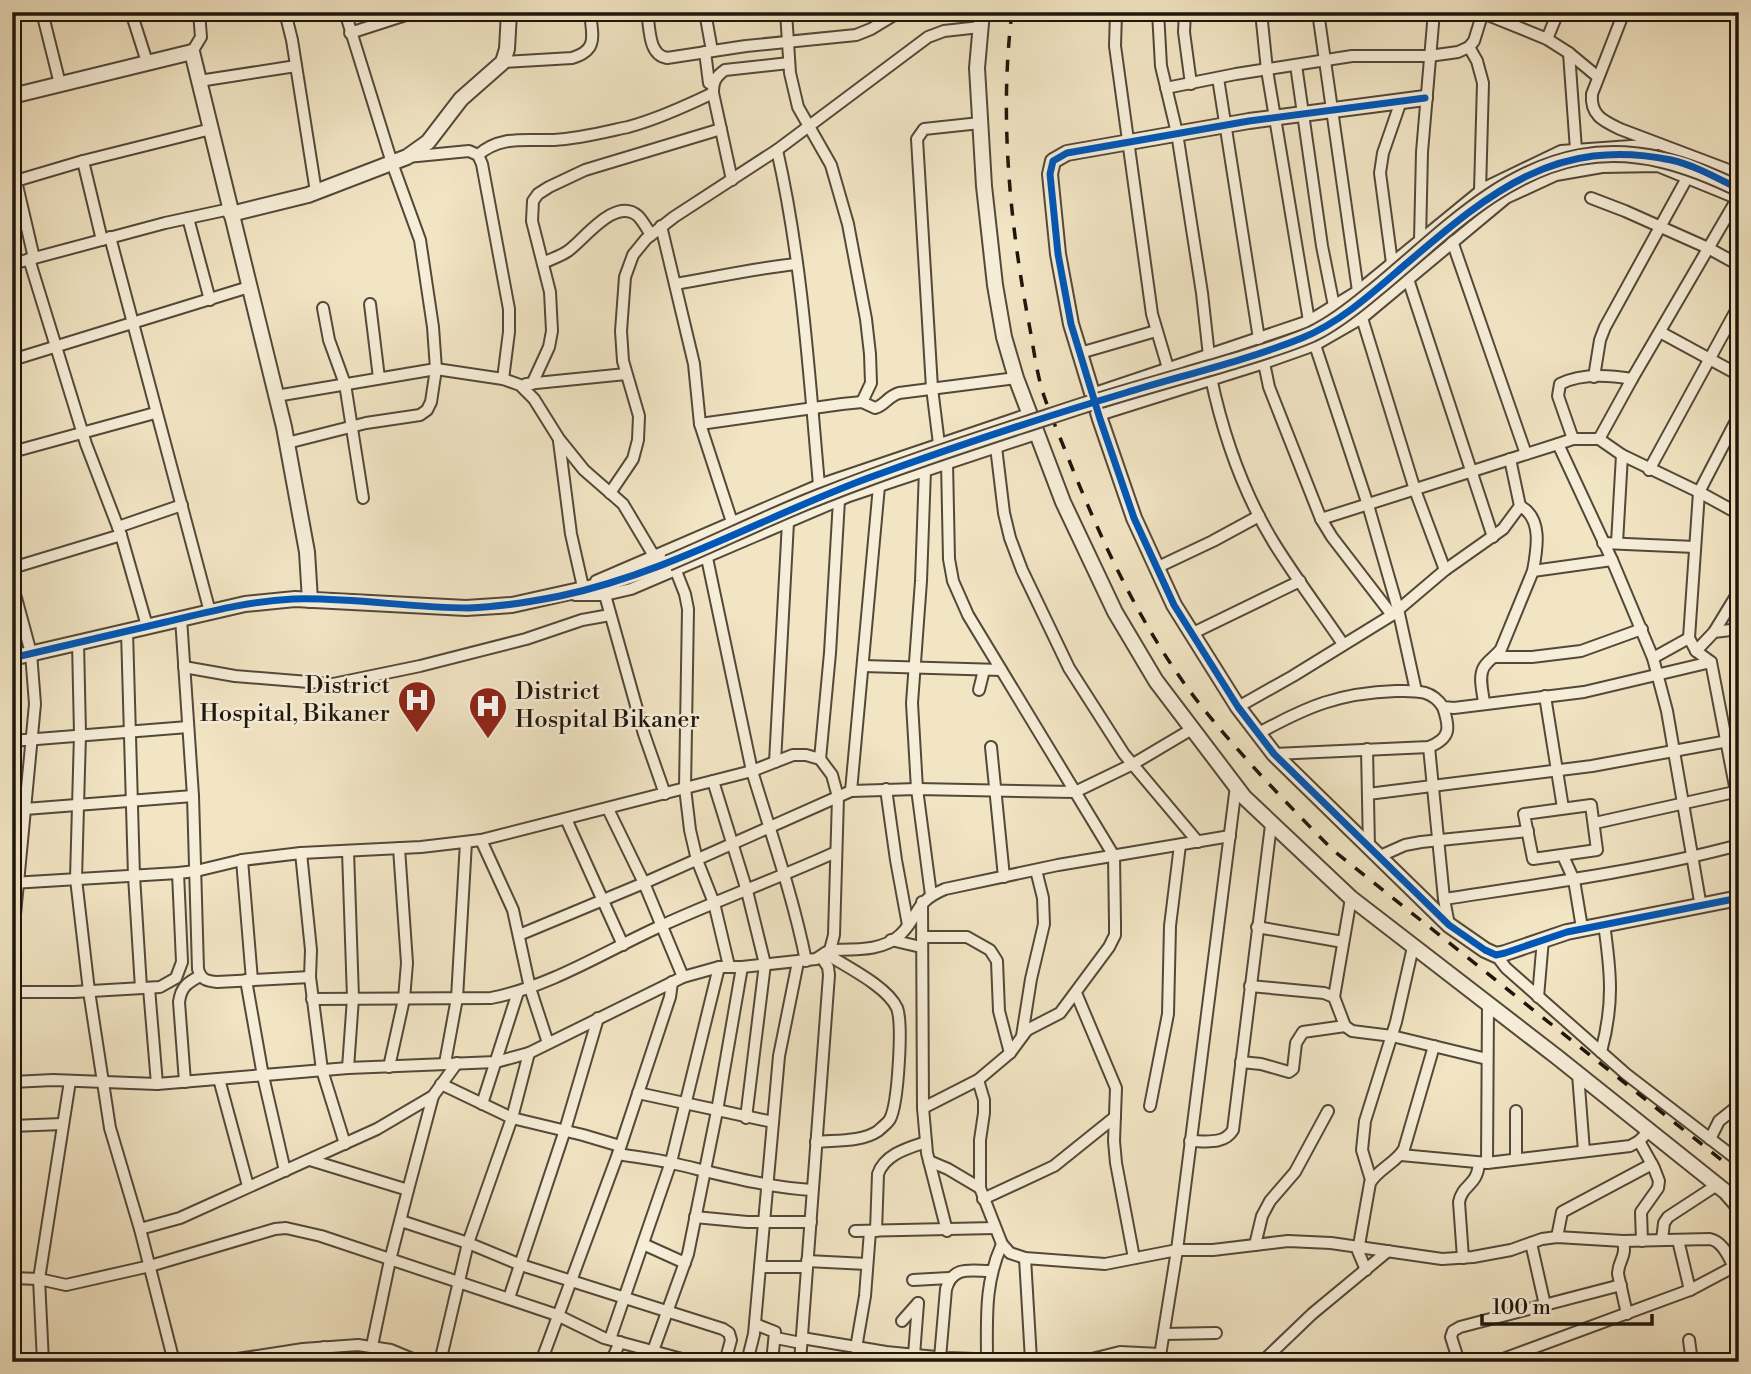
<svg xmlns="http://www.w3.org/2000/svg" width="1751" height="1374" viewBox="0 0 1751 1374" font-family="'Libre Bodoni',serif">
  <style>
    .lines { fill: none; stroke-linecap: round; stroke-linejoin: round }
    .minor-casing { stroke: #534939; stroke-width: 14 }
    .tertiary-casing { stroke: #534939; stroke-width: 18 }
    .minor { stroke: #f7eed9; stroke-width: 10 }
    .tertiary { stroke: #f7eed9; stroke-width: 14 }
    .rail { stroke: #1e150b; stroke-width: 3.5; stroke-dasharray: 12 12; stroke-linecap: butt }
    .tertiary-bridge-casing { stroke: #534939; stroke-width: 18; stroke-linecap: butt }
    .tertiary-bridge { stroke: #f7eed9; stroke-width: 14 }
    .cycleway-casing { stroke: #f7eed9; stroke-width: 11 }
    .cycleway { stroke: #0057b8; stroke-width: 7 }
    .labels { text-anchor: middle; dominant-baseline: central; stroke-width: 5; stroke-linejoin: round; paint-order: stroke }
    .poi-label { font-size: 24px; fill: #1e150b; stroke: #f7eed9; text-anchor: end }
  </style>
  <rect width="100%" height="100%" fill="#f2e5c4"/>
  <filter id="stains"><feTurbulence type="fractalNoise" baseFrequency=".00286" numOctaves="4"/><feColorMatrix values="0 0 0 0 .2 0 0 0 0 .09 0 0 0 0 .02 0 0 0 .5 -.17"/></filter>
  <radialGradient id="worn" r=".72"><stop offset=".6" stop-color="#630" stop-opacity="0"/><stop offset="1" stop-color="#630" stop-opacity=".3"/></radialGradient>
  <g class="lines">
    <defs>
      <g id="minor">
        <polyline points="42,12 60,84"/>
        <polyline points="131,12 147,62"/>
        <polyline points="285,12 292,40 316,192"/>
        <path d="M 647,12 C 650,28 648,55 667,58 L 746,46 L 856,35 L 871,29 L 899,12"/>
        <polyline points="705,12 712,51"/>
        <polyline points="786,12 790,73 798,107 831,165 848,224 866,319 870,354 871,383 862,402"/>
        <polyline points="1116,12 1115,46 1152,314 1168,368"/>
        <polyline points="1158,12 1161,66 1177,133 1202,293 1209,356"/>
        <polyline points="1185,12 1184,32 1191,84"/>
        <polyline points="1261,12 1267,70 1309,321"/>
        <polyline points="1318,12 1358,291"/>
        <path d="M 1624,12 L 1592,94 C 1590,115 1603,121 1620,129 L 1739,174"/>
        <polyline points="1483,13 1547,39 1569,53 1598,77"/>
        <polyline points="350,33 415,12"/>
        <polyline points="1547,39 1558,12"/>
        <polyline points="1469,47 1477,61 1483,83 1480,191"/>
        <polyline points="192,52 201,37 199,12"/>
        <polyline points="705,52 709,83"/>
        <polyline points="1569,53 1576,150"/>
        <path d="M 503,62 L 572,58 C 599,50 592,35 590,12"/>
        <polyline points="1296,65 1322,246 1334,306"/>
        <polyline points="1218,78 1259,339"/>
        <polyline points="199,81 296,66"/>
        <polyline points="1166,88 1236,74 1352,56 1429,56 1458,52 1469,47 1474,41 1483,12"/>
        <path d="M 777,150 C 802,260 809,373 819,485"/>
        <path d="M 478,155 C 501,135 526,141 554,140 C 578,139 605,132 628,127 C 658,119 686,106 713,93"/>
        <polyline points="407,157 469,151 478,155 482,164 509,309 509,332 503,379"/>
        <polyline points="83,161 102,240"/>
        <path d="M 732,180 L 713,93 C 713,82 715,77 725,70 L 789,63"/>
        <polyline points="16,181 34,258"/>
        <polyline points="12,182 83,161 211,129"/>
        <polyline points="1591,198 1625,211 1708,248 1739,265"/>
        <polyline points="188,218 210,300"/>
        <polyline points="661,226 694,364 700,424 732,522"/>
        <polyline points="110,237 210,612"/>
        <polyline points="1420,240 1422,152 1434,12"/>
        <polyline points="1452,241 1526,454"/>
        <polyline points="29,259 86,444 121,535"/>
        <path d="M 543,263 C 551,259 561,256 568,251 C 584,240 615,196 638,216 C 643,221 647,229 651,235"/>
        <polyline points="1392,263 1380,173 1383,153 1401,101"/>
        <polyline points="12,264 165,223 230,209"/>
        <polyline points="1408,279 1493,537"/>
        <path d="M 676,284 C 717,277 756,268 797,264"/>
        <polyline points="370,304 379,378"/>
        <polyline points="323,308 329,340 345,384 363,498"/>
        <polyline points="1362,318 1415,490 1445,570"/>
        <polyline points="1660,332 1739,375"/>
        <polyline points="1315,345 1368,505 1398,609 1416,691"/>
        <polyline points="1080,353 1156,331"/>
        <polyline points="12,360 249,287"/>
        <polyline points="1264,363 1269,387 1321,519 1332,537 1392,615"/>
        <polyline points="1594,377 1600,340 1605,327 1687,178"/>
        <path d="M 1211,378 C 1223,434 1244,494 1274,543 C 1295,577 1320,610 1343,644"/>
        <polyline points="526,384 626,374"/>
        <polyline points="532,384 549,347 552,331 550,292 532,221 533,201 538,194 549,187 585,170 721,129"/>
        <polyline points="1092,394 1309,321 1358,291 1484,188 1561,151 1659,144"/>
        <polyline points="276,396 436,369 503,379 520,385 534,399 559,439 584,470 623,504 654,556"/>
        <polyline points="1099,415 1264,363 1315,345 1362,318 1506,198 1556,175 1602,167 1658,166 1739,199"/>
        <path d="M 700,424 L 842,404 L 862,402 L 875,408 C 885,405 887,397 899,393 L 1016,378"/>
        <path d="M 1573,439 L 1558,396 L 1560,384 C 1581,373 1609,375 1632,379"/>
        <polyline points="1599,439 1632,379 1737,199"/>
        <polyline points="559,441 571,534 583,587"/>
        <polyline points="287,443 366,423 420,415 427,410 431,402 436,369 433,327 420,240 392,163 345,12"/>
        <polyline points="939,444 932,388 917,139 924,129 980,123"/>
        <polyline points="1558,444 1612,560 1653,658 1667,711 1701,907"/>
        <polyline points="996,447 1004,513 1010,538 1022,570 1069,668 1124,754 1198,842"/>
        <polyline points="12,452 155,413"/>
        <polyline points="925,470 921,581 912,703 917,789 931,895"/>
        <polyline points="1649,470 1739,305"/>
        <polyline points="610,493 633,459 638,440 639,416 623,361 621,331 625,277 633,255 646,239 674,217 777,150 928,37 944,31 980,27"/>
        <polyline points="1321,519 1558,444 1573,439 1599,439 1622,455 1699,492 1739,514"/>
        <polyline points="118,527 182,505"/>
        <polyline points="1603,543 1695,547"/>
        <polyline points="1617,543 1622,455"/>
        <polyline points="12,568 121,535 147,626"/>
        <polyline points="1156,568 1213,541 1259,516"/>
        <polyline points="676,571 685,594 688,609 685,788 690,830 697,860 714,903 729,966"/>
        <polyline points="1533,571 1612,560"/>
        <polyline points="596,581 819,485 1029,414"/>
        <polyline points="12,583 31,653 35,704 12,946"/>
        <polyline points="575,595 605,595 631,589 849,496 1036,434"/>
        <polyline points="605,595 644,734 665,794"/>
        <path d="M 181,618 L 193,796 L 198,969 C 201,980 207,981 217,982 L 310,977"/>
        <polyline points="127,631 134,876 141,988"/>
        <polyline points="1714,632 1739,591"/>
        <polyline points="1191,634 1300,581"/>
        <polyline points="1689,638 1699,492 1739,415"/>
        <polyline points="78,642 80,734 76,879 89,991 110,1128 140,1229 174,1362"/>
        <polyline points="1696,651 1714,632 1739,629"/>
        <polyline points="1495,657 1532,657 1581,651 1642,629"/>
        <polyline points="1653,658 1689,638 1696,651 1711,662 1739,807"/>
        <polyline points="863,666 1001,670"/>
        <polyline points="184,667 235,676 333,684 420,666 526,639 582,620 610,615"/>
        <polyline points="979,690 984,670"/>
        <polyline points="1545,696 1563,808"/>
        <path d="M 1484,703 C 1483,692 1478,677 1484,667 C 1488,660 1496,656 1501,649 L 1533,571 C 1537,549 1543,518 1520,506"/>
        <polyline points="1238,707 1293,676 1392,615 1445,570 1503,529 1520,506 1510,459"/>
        <path d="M 1259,733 C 1308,706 1339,693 1396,691 C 1416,691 1431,689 1443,707 L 1454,708 L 1584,692 L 1711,662"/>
        <polyline points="12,741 188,727"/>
        <polyline points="991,747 1004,877"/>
        <polyline points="1429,747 1444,899 1449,925"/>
        <polyline points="1367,749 1369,848"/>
        <path d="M 1274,754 L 1429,747 C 1451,738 1450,728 1443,707"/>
        <polyline points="820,759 830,653 839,500"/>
        <polyline points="775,762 788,522"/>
        <polyline points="713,781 747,891 765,964 746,1118"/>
        <polyline points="886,789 896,860 908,925"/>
        <polyline points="851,791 879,486"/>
        <polyline points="1368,794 1592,766 1739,739"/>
        <polygon points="1591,805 1597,850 1533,859 1524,814"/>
        <polyline points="608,809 644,883 683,977"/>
        <polyline points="12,810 193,796"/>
        <polyline points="566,819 623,945"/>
        <polyline points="1595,823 1739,791"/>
        <polyline points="481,840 513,910 530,988 548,1043"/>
        <polyline points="348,851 353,998 348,1068"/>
        <polyline points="301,853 311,950 310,977 322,1070 345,1144"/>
        <polyline points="1563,856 1574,880 1582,928"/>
        <polyline points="1378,857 1405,845 1421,842 1528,831"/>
        <polyline points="242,860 252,980"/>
        <path d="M 12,883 L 178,873 L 196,871 L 242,860 L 301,853 L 421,847 L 481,840 L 752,771 C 771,834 793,896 806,961"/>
        <path d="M 1444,899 C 1543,884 1642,871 1739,845"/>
        <polyline points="922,902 923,1108 927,1153 947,1231"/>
        <polyline points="1257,927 1343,942"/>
        <polyline points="519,935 644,883 851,791 917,789 1075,792 1133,764 1192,729"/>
        <polyline points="922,937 967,937 990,950 997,961 999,1011 1010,1053"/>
        <polyline points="891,940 921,947"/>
        <path d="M 830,950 C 852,949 882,952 900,935 C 921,915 912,903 945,889 L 1058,865 L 1230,836"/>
        <polyline points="1496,955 1506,968 1626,1074 1739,1161"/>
        <polyline points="798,962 779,1056 760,1267 806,1267"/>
        <polyline points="246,980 263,1076 285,1171"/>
        <polyline points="1250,986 1324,993 1334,997 1345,1026 1352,1031 1392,1036 1487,1059"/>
        <polyline points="149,988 157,1084"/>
        <polyline points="12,992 74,992 160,987 176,978 182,962 178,873"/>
        <polyline points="1076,993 1116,1088 1114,1141 1116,1163 1134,1258"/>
        <polyline points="1334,997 1351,898"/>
        <polyline points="1538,997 1543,939"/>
        <path d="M 312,999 L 491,998 C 552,986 607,950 663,925 C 720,899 779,878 836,852"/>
        <polyline points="1022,1036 1031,979 1044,924 1043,898 1036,870"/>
        <path d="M 1601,1052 C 1614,1004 1611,973 1604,924"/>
        <polyline points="1241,1062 1261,1064 1289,1072 1293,1069 1296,1043 1303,1032 1345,1026"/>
        <polyline points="445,1063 457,998 466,842"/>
        <polyline points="389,1067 404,999 407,963 399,848"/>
        <polyline points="1578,1074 1584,1151"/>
        <polyline points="1739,1076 1739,1085"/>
        <polyline points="219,1079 248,1186"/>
        <path d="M 978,1080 L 984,1100 L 984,1113 L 980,1140 L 980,1188 L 1002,1244 L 1010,1253 L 1025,1258 L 1105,1264 L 1177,1250 L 1213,1250 L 1288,1241 L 1331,1243 L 1442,1259 L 1473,1257 L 1511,1250 L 1542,1239 L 1557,1237 L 1623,1241 L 1710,1239 C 1723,1242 1728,1256 1734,1267"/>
        <polyline points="12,1082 53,1080 157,1084 348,1068 496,1062 529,1053 683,977 719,967 742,967 816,959 830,950 834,935 838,797 832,775 820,759 806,755 793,755 752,771 707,558"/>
        <path d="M 185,1082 L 179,1002 C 181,987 187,983 200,976"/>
        <polyline points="441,1084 512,1118 583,1135 620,1146"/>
        <polyline points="638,1093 773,1122"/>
        <polyline points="482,1104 518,992"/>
        <polyline points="1150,1106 1168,1014 1170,926 1180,845"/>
        <polyline points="923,1108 978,1080 1010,1053 1027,1030 1060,1013 1109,947 1115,935 1115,923 1114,856 968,615 953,581 949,559 947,462"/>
        <polyline points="12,1126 62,1124"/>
        <polyline points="1710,1139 1719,1121 1739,1105"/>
        <path d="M 1190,1141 C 1206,1141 1224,1145 1233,1130 L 1271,825"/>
        <polyline points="1639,1141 1654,1168 1659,1181 1658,1188 1641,1212 1642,1241"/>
        <path d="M 816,1142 C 835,1140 862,1142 878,1131 C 881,1128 888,1123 890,1119 C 898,1104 903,1024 897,1008 C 887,986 845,966 825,953"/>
        <path d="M 618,1154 C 636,1157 654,1159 672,1163 C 719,1174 764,1187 812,1190"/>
        <polyline points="1401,1155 1487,1163 1630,1146 1639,1141 1649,1131"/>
        <polyline points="1516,1159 1516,1111"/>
        <polyline points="310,1160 408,1190 390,1260 372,1346"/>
        <polyline points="929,1161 948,1169 980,1188"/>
        <polyline points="1487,1163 1488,1004"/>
        <polyline points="1371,1180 1362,1150 1365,1121 1396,1022 1413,947"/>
        <polyline points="408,1190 433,1096"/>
        <polyline points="983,1199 1054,1166 1115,1117"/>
        <polyline points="695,1217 747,1222 811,1222"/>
        <polyline points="401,1221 468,1243 521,1265 723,1329 729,1333 731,1340 725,1362"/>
        <polyline points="140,1229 180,1218 377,1129 433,1096 457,1063"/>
        <polyline points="855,1231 995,1228"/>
        <path d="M 876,1231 L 878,1174 C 885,1154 908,1148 926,1142"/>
        <polyline points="1557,1237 1562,1212 1652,1164"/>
        <polyline points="1662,1240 1664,1223 1668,1217 1717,1185"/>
        <polyline points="1678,1240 1690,1290"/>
        <path d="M 1623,1241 C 1627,1257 1618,1261 1618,1274 L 1627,1314"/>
        <polyline points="1531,1243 1545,1305"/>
        <polyline points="643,1244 685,1263"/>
        <polyline points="1255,1245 1262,1216 1270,1201 1295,1172 1328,1111"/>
        <polyline points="1025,1258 1031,1360"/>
        <path d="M 1463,1258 L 1459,1202 C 1463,1183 1477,1187 1479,1163"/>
        <polyline points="807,1261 867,1264"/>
        <path d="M 1366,1270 L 1358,1251 L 1370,1183 C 1378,1169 1396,1163 1404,1149 L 1434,1046"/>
        <polyline points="12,1278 39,1279 66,1285 150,1266 275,1229 286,1228 321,1236 557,1315 604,1338 693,1362"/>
        <polyline points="913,1280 949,1278"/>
        <polyline points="509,1298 565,1130 598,1018"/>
        <polyline points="902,1321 918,1303"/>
        <polyline points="755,1324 775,1332 772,1362"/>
        <polyline points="1164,1334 1216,1333"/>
        <polyline points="776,1338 801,1343"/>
        <polyline points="802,1338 886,1352 946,1358 1058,1362"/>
        <polyline points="610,1339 671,1162 719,967"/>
        <polyline points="1689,1340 1692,1362"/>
        <polyline points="856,1348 865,1296 870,1231"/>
        <polyline points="914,1355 918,1303"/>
        <path d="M 940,1358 L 946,1289 C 953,1265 971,1271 991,1271"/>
        <polyline points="43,1362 39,1279 70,1081"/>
        <polyline points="218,1362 303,1349 358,1345 391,1350 420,1362"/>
        <polyline points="324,1362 324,1347"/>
        <polyline points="440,1362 468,1243 512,1118 529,1053"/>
        <polyline points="541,1362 618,1154 670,997 672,982"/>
        <polyline points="611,1362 620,1342"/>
        <polyline points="649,1362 688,1254 717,1111 742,967"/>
        <polyline points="747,1362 754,1334 760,1267"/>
        <polyline points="800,1362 829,975 828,967 821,957"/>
        <path d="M 987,1362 C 987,1319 984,1284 1002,1244"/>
        <polyline points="1080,1362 1120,1352 1160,1354"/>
        <polyline points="1159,1362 1177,1250 1236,786"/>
        <polyline points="1262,1362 1312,1314 1388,1251"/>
        <polyline points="1459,1362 1451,1337 1453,1331 1460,1327 1621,1285"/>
        <polyline points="1495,1362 1690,1290 1739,1264"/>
      </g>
      <g id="tertiary">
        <polyline points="982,12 977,68 984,186 995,285 1004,337 1016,378 1063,502 1115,612 1156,681 1244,797 1351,898 1557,1057 1726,1192 1739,1207"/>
        <polyline points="12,96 192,52 284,427 307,552 310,600"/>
        <polyline points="1425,98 1249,121 1067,153 1053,161 1050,174 1058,254 1071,324 1100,419 1134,518 1174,605 1238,707 1274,754 1449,925 1485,950 1496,955 1505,953 1567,932 1739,898"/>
        <polyline points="231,214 308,195 407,157 428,142 461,99 503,62 507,49 509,12"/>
        <polyline points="12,658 245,604 295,599 466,608 512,605 602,585 668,563"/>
      </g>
    </defs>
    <use href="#minor" class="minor-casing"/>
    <use href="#tertiary" class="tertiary-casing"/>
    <use href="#minor" class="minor"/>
    <use href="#tertiary" class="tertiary"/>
    <path class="rail" d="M 1012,12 C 999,116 1010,226 1030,329 C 1034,351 1037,375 1044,396 C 1052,419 1062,442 1071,465 C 1105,549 1145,635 1202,707 C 1243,758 1288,805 1334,851 L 1739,1174"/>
    <defs>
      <path id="tertiary-bridge" d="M 668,563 C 718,542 768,517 819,497 C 905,463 993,435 1081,406 C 1132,390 1183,376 1234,361 C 1260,353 1287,345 1312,334 C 1333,324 1352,309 1370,294 C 1434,243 1495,173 1580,157 C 1637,147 1688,164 1739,189"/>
    </defs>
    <use href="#tertiary-bridge" class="tertiary-bridge-casing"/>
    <use href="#tertiary-bridge" class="tertiary-bridge"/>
    <defs>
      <g id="cycleway">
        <polyline points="1425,98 1249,121 1067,153 1053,161 1050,174 1058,254 1071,324 1100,419 1134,518 1174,605 1238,707 1274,754 1449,925 1485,950 1496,955 1505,953 1567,932 1739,898"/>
        <path d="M 12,658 C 63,646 114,634 166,622 C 208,612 249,601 293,599 C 351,597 410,608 468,608 C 499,607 530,602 560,596 C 669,573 767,515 871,477 C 954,447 1040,418 1125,393 C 1184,375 1245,361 1302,338 C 1339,323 1370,295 1400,269 C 1484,198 1551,135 1671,160 C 1694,165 1717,178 1739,189"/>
      </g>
    </defs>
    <use href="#cycleway" class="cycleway-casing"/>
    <use href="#cycleway" class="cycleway"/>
  </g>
  <defs>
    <symbol id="hospital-pin" viewBox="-11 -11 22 30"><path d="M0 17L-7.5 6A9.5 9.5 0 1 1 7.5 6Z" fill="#8f2418" stroke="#f7eed9"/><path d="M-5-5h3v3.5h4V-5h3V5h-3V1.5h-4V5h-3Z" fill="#fff"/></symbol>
  </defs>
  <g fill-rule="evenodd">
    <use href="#hospital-pin" x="395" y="678" width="44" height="60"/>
    <use href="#hospital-pin" x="466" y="684" width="44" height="60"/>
  </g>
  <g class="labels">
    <g class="poi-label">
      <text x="390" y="686">District<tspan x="390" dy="28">Hospital, Bikaner</tspan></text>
      <text x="515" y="692" text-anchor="start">District<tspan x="515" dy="28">Hospital Bikaner</tspan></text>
    </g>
  </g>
  <rect width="1751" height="1374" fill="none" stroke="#f2e5c4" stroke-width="42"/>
  <rect x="14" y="14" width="1723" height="1346" fill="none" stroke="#1e150b" stroke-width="3.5"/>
  <rect x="21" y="21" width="1709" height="1332" fill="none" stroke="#1e150b" stroke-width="2"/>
  <path d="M1482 1314v10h170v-10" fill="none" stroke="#1e150b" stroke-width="3.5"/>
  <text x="1492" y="1314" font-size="21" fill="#1e150b" stroke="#f7eed9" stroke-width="5" paint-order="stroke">100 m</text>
  <rect width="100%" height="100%" filter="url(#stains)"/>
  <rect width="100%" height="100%" fill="url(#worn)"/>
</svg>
